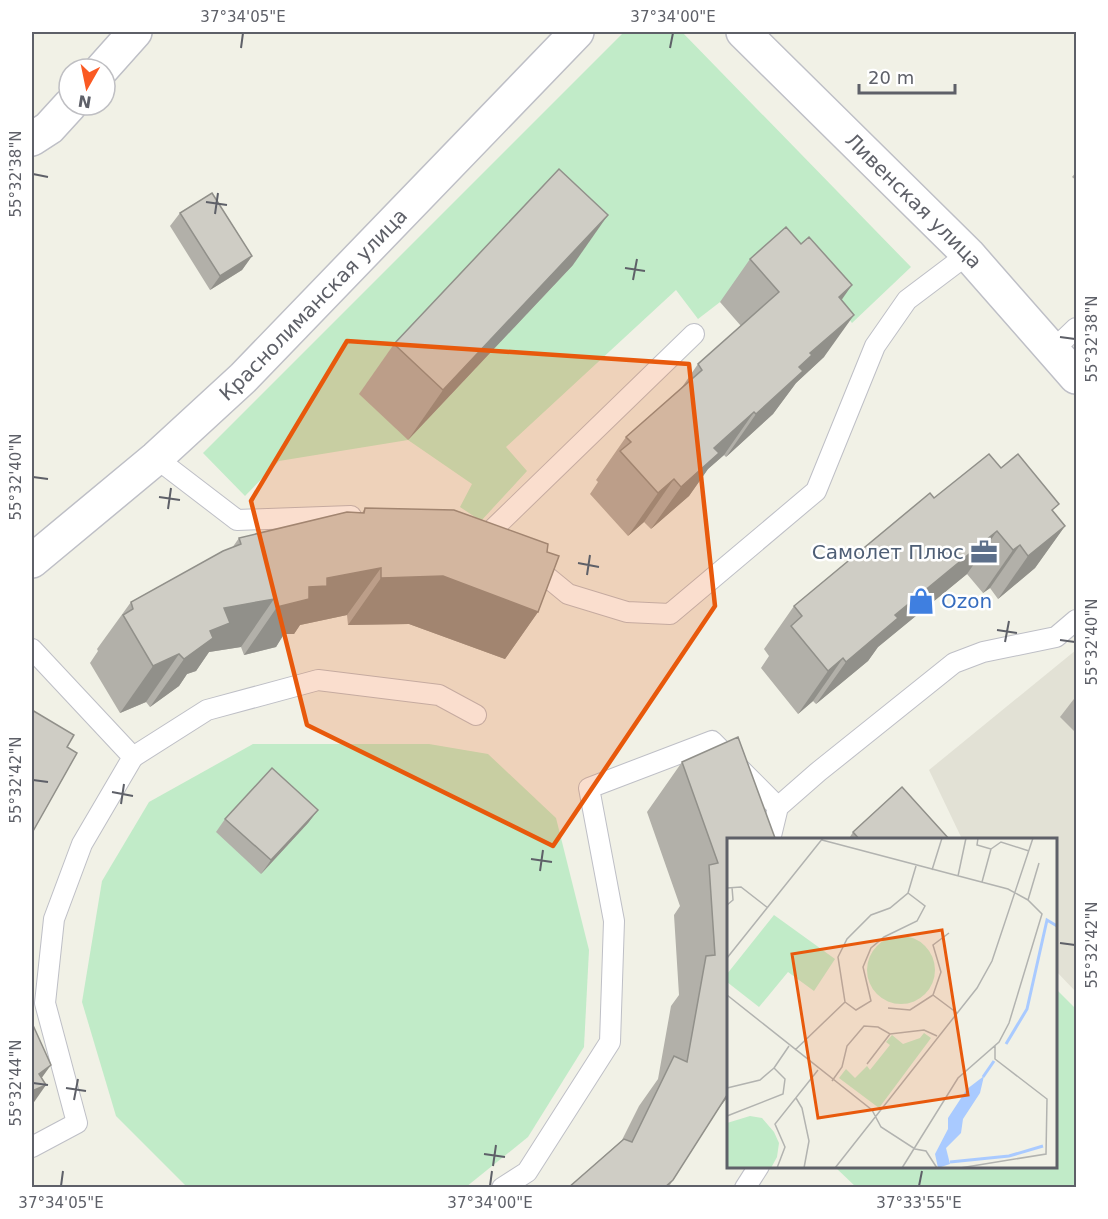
<svg xmlns="http://www.w3.org/2000/svg" width="1108" height="1219" viewBox="0 0 1108 1219" font-family="'DejaVu Sans',sans-serif">
  <style>
    .education { fill: #e2e1d5 }
    .green { fill: #c1ebc8 }
    .lines { fill: none; stroke-linecap: round; stroke-linejoin: round }
    .lane-casing { stroke: #bebfc6; stroke-width: 22 }
    .street-casing { stroke: #bebfc6; stroke-width: 36 }
    .lane { stroke: #fff; stroke-width: 20 }
    .street { stroke: #fff; stroke-width: 33 }
    .wall { fill: #b2b0a9 }
    .shaded-wall { fill: #91908a }
    .building { fill: #cfcdc5; stroke: #91908a; stroke-width: 1.5 }
    .marked { fill: #e8590c; fill-opacity: 0.2; stroke: #e8590c; stroke-width: 4.5; stroke-linejoin: round }
    .ticks { fill: none; stroke: #5e6068; stroke-width: 2 }
    .labels { text-anchor: middle; dominant-baseline: central; stroke-width: 5; stroke-linejoin: round; paint-order: stroke }
    .street-label { font-size: 20px; fill: #5e6068; stroke: #fff }
    .service-label { font-size: 20px; fill: #4e5e75; stroke: #fff; text-anchor: end }
    .shop-label { font-size: 20px; fill: #366cbe; stroke: #fff; text-anchor: start }
    .inset-river { fill: none; stroke: #a9caff; stroke-width: 3 }
    .inset-road { fill: none; stroke: #b2b3b0; stroke-width: 1.5 }
    .view { fill: #e8590c; fill-opacity: 0.15; stroke: #e8590c; stroke-width: 3 }
    .inset-edge { fill: none; stroke: #5e6068; stroke-width: 3 }
    .neatline { fill: none; stroke: #5e6068; stroke-width: 2 }
    .ticks-label { font-size: 15px; text-anchor: middle; fill: #5e6068 }
  </style>
  <rect width="100%" height="100%" fill="#f1f1e6"/>
  <polygon class="education" points="1076,650 1076,992 1056,971 1056,840 962,839 929,770"/>
  <g class="green">
    <polygon points="624,32 682,32 911,267 852,323 793,246 698,319 676,290 506,447 527,471 481,521 460,507 472,484 408,440 279,461 245,496 203,453"/>
    <polygon points="253,744 429,744 488,754 556,818 589,950 584,1047 528,1137 466,1187 187,1187 116,1116 82,1002 102,881 149,802"/>
    <polygon points="1056,989 1076,1009 1076,1187 856,1187 835,1167 1056,1166"/>
  </g>
  <g class="lines">
    <defs>
      <g id="lane">
        <polyline points="1053,350 1076,328"/>
        <polyline points="156,458 237,520 351,516"/>
        <polyline points="492,530 694,334"/>
        <polyline points="529,562 568,594 627,612 670,614 816,491 875,346 907,300 968,254"/>
        <polyline points="32,649 133,757 82,844 54,919 45,1003 77,1123 32,1147"/>
        <polyline points="133,757 207,710 318,680 439,695 476,715"/>
        <polyline points="770,840 778,807 818,772 954,663 983,652 1056,637 1076,620"/>
        <polyline points="502,1188 527,1172 610,1042 614,921 589,788 712,741 778,807"/>
        <polyline points="745,1188 759,1166"/>
      </g>
      <g id="street">
        <path id="s1" d="M 743,32 L 968,254 L 1076,377"/>
        <polyline points="102,69 135,32"/>
        <polyline points="32,139 49,128 70,105"/>
        <path id="s2" d="M 32,561 L 156,458 L 243,378 L 577,32"/>
      </g>
    </defs>
    <use href="#lane" class="lane-casing"/>
    <use href="#street" class="street-casing"/>
    <use href="#lane" class="lane"/>
    <use href="#street" class="street"/>
  </g>
  <g class="wall">
    <polygon points="1077,171 1077,181 1072,177"/>
    <polygon points="180,213 252,256 242,270 210,290 170,226"/>
    <polygon points="750,259 841,300 824,357 796,383 773,414 726,457 724,455 708,469 689,496 651,529 644,522 628,536 590,494 598,482 596,480 626,437 680,390 698,364 741,326 720,302"/>
    <polygon points="573,265 408,440 359,394 394,344"/>
    <polygon points="1001,468 1053,512 1065,526 1035,568 998,599 990,588 983,593 967,574 878,647 868,661 816,704 813,701 798,714 761,668 769,656 764,649 794,606 934,498"/>
    <polygon points="365,508 538,612 505,659 409,624 348,625 347,615 300,625 294,634 284,634 276,647 244,655 241,647 209,652 196,671 187,674 179,686 150,707 146,702 120,713 90,663 98,651 97,649 131,602 232,548 239,538 362,513"/>
    <polygon points="1077,695 1077,734 1060,717"/>
    <polygon points="682,762 729,840 729,1095 716,1112 668,1188 568,1188 622,1140 639,1106 658,1079 671,1006 679,995 674,915 680,906 647,812"/>
    <polygon points="318,810 308,823 261,874 216,832 225,819"/>
    <polygon points="853,832 950,840 848,840"/>
  </g>
  <g class="shaded-wall">
    <polygon points="608,215 573,265 408,440 443,390"/>
    <polygon points="252,256 242,270 210,290 220,276"/>
    <polygon points="852,285 822,328 839,297"/>
    <polygon points="854,315 824,357 796,383 773,414 726,457 756,414 799,367 810,353"/>
    <polygon points="754,412 724,455 708,469 689,496 651,529 681,487 714,448"/>
    <polygon points="674,479 644,522 628,536 658,493"/>
    <polygon points="1065,526 1035,568 998,599 1028,556"/>
    <polygon points="997,531 967,574 878,647 868,661 816,704 846,662 895,615"/>
    <polygon points="1020,545 990,588 983,593 1013,550"/>
    <polygon points="381,568 347,615 300,625 294,634 284,634 276,647 244,655 277,607 309,587 327,578"/>
    <polygon points="443,576 538,612 505,659 409,624 348,625 381,578"/>
    <polygon points="274,599 241,647 209,652 196,671 187,674 179,686 150,707 184,659 224,608"/>
    <polygon points="179,654 146,702 120,713 153,666"/>
    <polygon points="843,658 813,701 798,714 828,671"/>
    <polygon points="318,810 308,823 261,874 271,860"/>
    <polygon points="51,1065 33,1090 46,1085 32,1105 32,1084 39,1074"/>
    <polygon points="729,1088 729,1095 716,1112 712,1111"/>
  </g>
  <g class="building">
    <polygon points="559,169 608,215 443,390 394,344"/>
    <polygon points="212,193 252,256 220,276 180,213"/>
    <polygon points="786,227 801,244 809,237 852,285 839,297 854,315 810,353 812,355 799,367 803,371 756,414 754,412 714,448 719,453 681,487 674,479 658,493 620,451 631,442 626,437 702,370 698,364 779,292 750,259"/>
    <polygon points="989,454 1001,468 1018,454 1059,504 1052,510 1065,526 1028,556 1020,545 1013,550 997,531 895,615 898,618 846,662 843,658 828,671 791,626 802,616 794,606 930,493 934,498"/>
    <polygon points="365,508 454,510 548,544 547,552 559,556 538,612 443,576 381,578 381,568 327,578 327,586 309,587 309,599 277,607 274,599 224,608 230,623 210,631 213,638 184,659 179,654 153,666 123,615 133,609 131,602 223,551 241,544 239,538 347,512 364,513"/>
    <polygon points="32,710 74,735 67,747 77,753 32,833"/>
    <polygon points="738,737 775,838 774,840 729,840 729,1092 673,1180 664,1188 568,1188 624,1139 632,1142 674,1056 687,1062 706,956 715,955 709,865 718,863 682,762"/>
    <polygon points="272,768 318,810 271,860 225,819"/>
    <polygon points="902,787 950,840 860,840 853,832"/>
    <polygon points="32,1023 51,1065 39,1074 46,1085 32,1091"/>
  </g>
  <path class="marked" d="M 347,341 L 689,364 L 715,606 L 553,846 L 307,725 L 251,501 Z"/>
  <path class="ticks" d="M 241,48 L 243,33M 670,48 L 673,33M 33,174 L 48,177M 206,202 L 227,205M 215,214 L 218,193M 625,268 L 645,271M 633,280 L 637,259M 1060,337 L 1075,339M 33,477 L 48,479M 159,497 L 180,500M 168,509 L 171,488M 578,563 L 599,567M 587,575 L 590,555M 997,630 L 1017,633M 1060,640 L 1075,642M 1005,642 L 1009,621M 33,780 L 48,782M 112,792 L 133,796M 121,804 L 124,784M 531,859 L 552,862M 540,871 L 543,850M 1060,943 L 1075,945M 33,1083 L 48,1085M 66,1088 L 86,1091M 74,1100 L 78,1079M 484,1154 L 505,1157M 493,1166 L 496,1145M 61,1186 L 63,1171M 490,1186 L 492,1171M 919,1186 L 922,1171"/>
  <defs>
    <symbol id="office-bare" viewBox="-9 -9 18 18"><path d="M-6-3h4V-5.5h4V-3h4V5H-6ZM-1-4.5V-3h2v-1.5ZM-6 0V1H6V0Z" fill="#5c6f8a" stroke="#fff" stroke-width="2.5" paint-order="stroke"/></symbol>
    <symbol id="shop-bare" viewBox="-9 -9 18 18"><path d="M-5-2.5h2.3a2.7 3.5 0 0 1 5.4 0H5L5.5 6h-11ZM-1.5-2.5h3a1.5 2.3 0 0 0-3 0Z" fill="#3f7fe0" stroke="#fff" stroke-width="2.5" paint-order="stroke"/></symbol>
  </defs>
  <g fill-rule="evenodd">
    <use href="#office-bare" x="965" y="533" width="38" height="38"/>
    <use href="#shop-bare" x="902" y="582" width="38" height="38"/>
  </g>
  <g class="labels">
    <g class="street-label">
      <text stroke="none"><textPath href="#s1" startOffset="240">Ливенская улица</textPath></text>
      <text stroke="none"><textPath href="#s2" startOffset="381">Краснолиманская улица</textPath></text>
    </g>
    <g class="service-label">
      <text x="964" y="552">Самолет Плюс</text>
    </g>
    <g class="shop-label">
      <text x="941" y="601">Ozon</text>
    </g>
  </g>
  <g transform="translate(727 838)">
    <rect width="330" height="330" fill="#f1f1e6"/>
    <path d="M 47,77 L 108,121 L 87,153 L 61,134 L 32,169 L 0,144 L 0,136 ZM140 132a34 34 0 1 1 68 0a34 34 0 1 1-68 0ZM 197,195 L 204,200 L 152,270 L 112,240 L 119,231 L 128,240 L 140,228 L 143,232 L 163,207 L 159,204 L 165,197 L 176,206 L 193,200 ZM 23,278 L 35,280 L 47,294 L 52,305 L 50,319 L 44,330 L 0,330 L 0,285 Z" fill="#c1ebc8"/>
    <path d="M 257,238 L 253,255 L 236,281 L 234,295 L 219,310 L 223,326 L 211,330 L 208,316 L 221,291 L 221,280 L 240,251 Z" fill="#a9caff"/>
    <path class="inset-river" d="M 279,206 L 300,171 L 320,82 L 330,88M 256,239 L 267,223M 223,324 L 282,318 L 316,308"/>
    <path class="inset-road" d="M 251,0 L 250,7 L 264,11 L 255,44M 95,2 L 281,51 L 301,62M 264,11 L 274,4 L 302,13M 205,32 L 215,0M 231,38 L 239,0M 0,50 L 14,49 L 41,70M 0,67 L 6,62 L 5,49M 222,95 L 206,107 L 214,134 L 206,157 L 230,175M 0,120 L 96,0M 0,157 L 145,272 L 154,289 L 188,311 L 199,313 L 210,330M 118,164 L 129,172 L 144,163 L 136,129 L 144,110 L 157,99 L 190,83 L 198,68 L 181,55M 161,170 L 183,172 L 206,157M 68,212 L 118,164 L 111,119 L 120,101 L 144,77 L 163,70 L 181,55 L 189,28M 140,226 L 163,196M 105,243 L 115,229 L 120,208 L 137,188 L 151,189 L 163,196 L 197,192 L 210,198M 0,250 L 33,242 L 47,230M 69,260 L 75,270 L 82,303 L 77,330M 0,278 L 56,256 L 58,241 L 47,230 L 62,208M 50,330 L 58,309 L 48,286 L 91,232M 108,330 L 250,150 L 265,123 L 306,0M 175,330 L 231,240 L 272,204 L 282,185 L 315,76 L 301,62 L 312,25M 233,330 L 319,316 L 320,261 L 268,221 L 268,208"/>
    <path class="view" d="M 215,92 L 241,257 L 91,280 L 65,116 Z"/>
    <rect width="330" height="330" class="inset-edge"/>
  </g>
  <rect width="1108" height="1219" fill="none" stroke="#ffffff" stroke-width="66"/>
  <g transform="translate(87 87) rotate(189)"><circle r="28" fill="#ffffff" stroke="#bfbfc3" stroke-width="1.5"/>
  <path d="M0-4.5L10 22L0 15L-10 22Z" fill="#fa5a23"/>
  <text y="-9" font-size="16" font-weight="bold" text-anchor="middle" fill="#5e6068">N</text>
  </g>
  <path d="M859 84v9h96v-9" fill="none" stroke="#5e6068" stroke-width="3"/>
  <text x="868" y="84" font-size="18" fill="#5e6068" stroke="#ffffff" stroke-width="4.5" paint-order="stroke">20 m</text>
  <rect x="33" y="33" width="1042" height="1153" class="neatline"/>
  <g class="ticks-label">
    <text x="243" y="22">37°34'05"E</text>
    <text x="673" y="22">37°34'00"E</text>
    <text transform="translate(16 174) rotate(-90)" y="5">55°32'38"N</text>
    <text transform="translate(1092 339) rotate(-90)" y="5">55°32'38"N</text>
    <text transform="translate(16 477) rotate(-90)" y="5">55°32'40"N</text>
    <text transform="translate(1092 642) rotate(-90)" y="5">55°32'40"N</text>
    <text transform="translate(16 780) rotate(-90)" y="5">55°32'42"N</text>
    <text transform="translate(1092 945) rotate(-90)" y="5">55°32'42"N</text>
    <text transform="translate(16 1083) rotate(-90)" y="5">55°32'44"N</text>
    <text x="61" y="1208">37°34'05"E</text>
    <text x="490" y="1208">37°34'00"E</text>
    <text x="919" y="1208">37°33'55"E</text>
  </g>
</svg>
